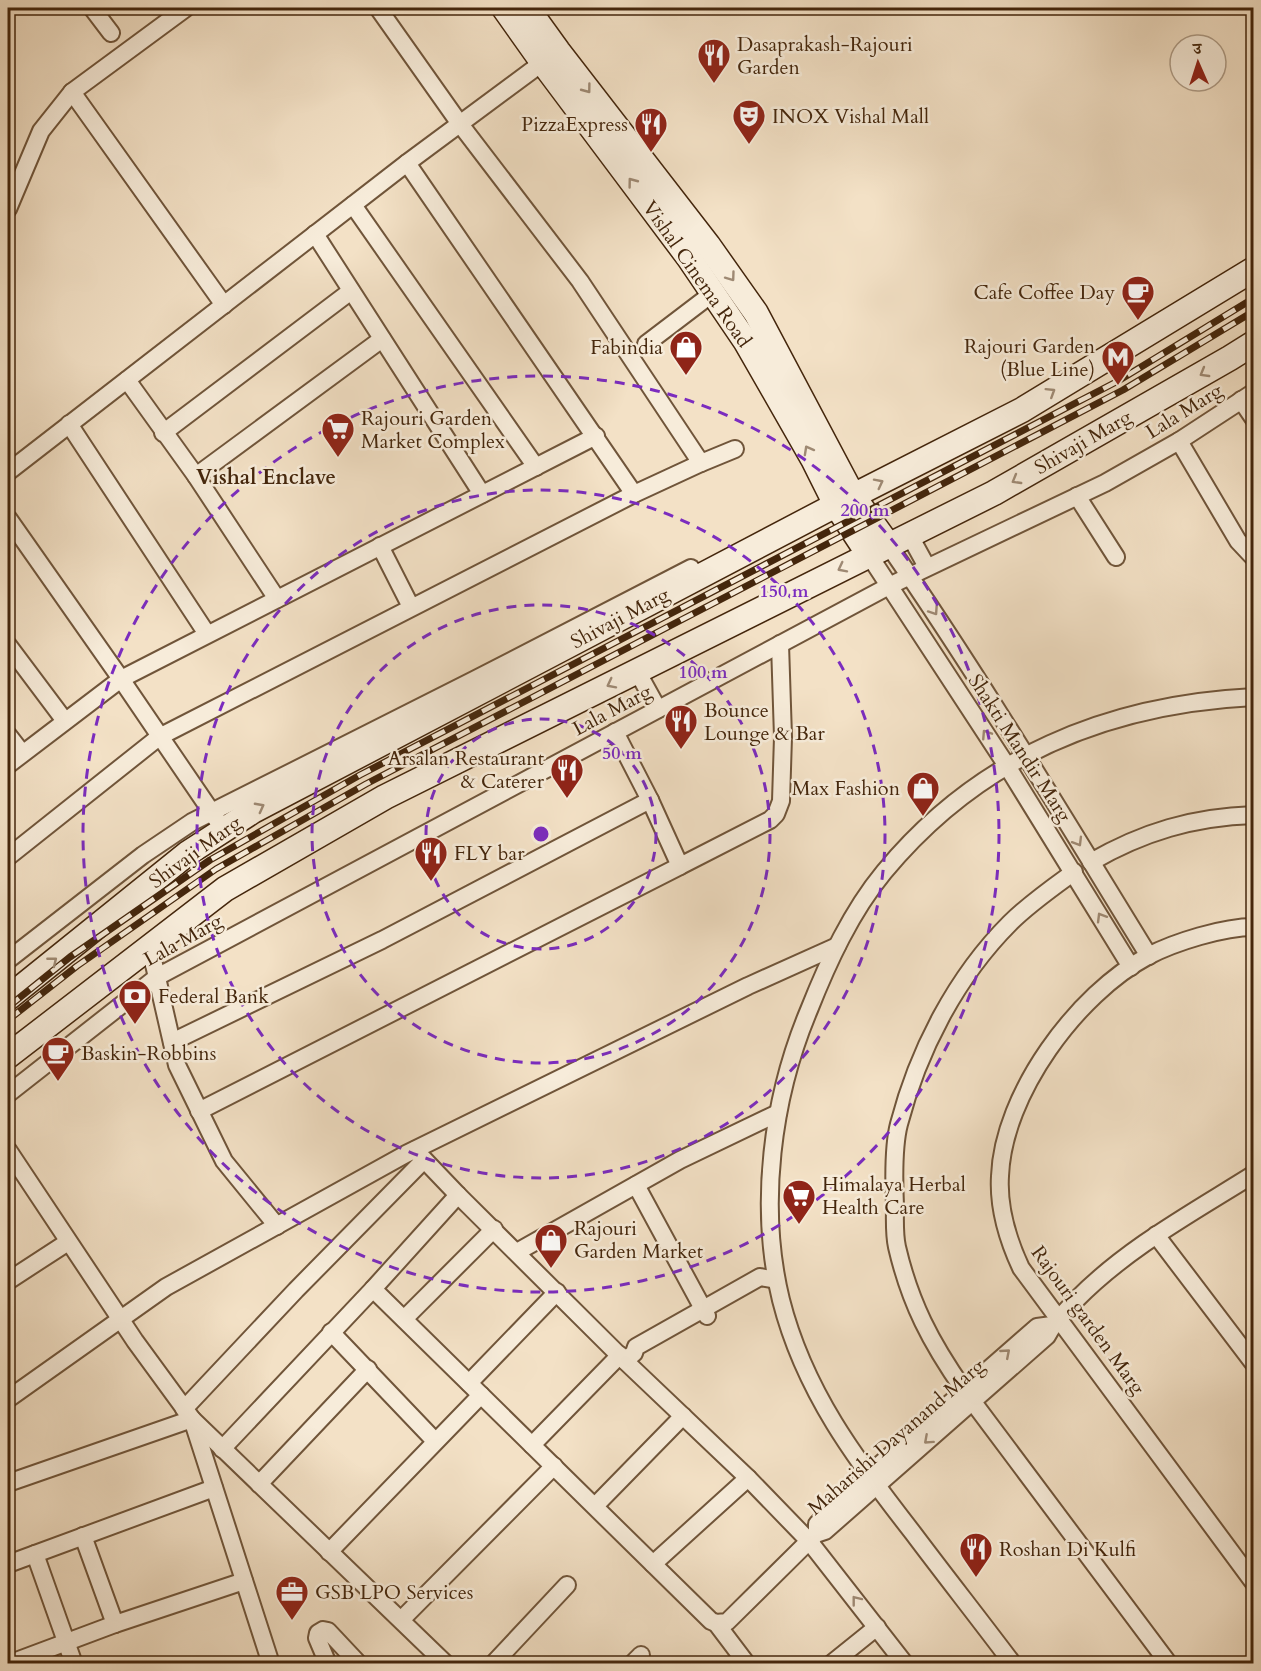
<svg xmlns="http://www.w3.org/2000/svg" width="1261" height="1671" viewBox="0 0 1261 1671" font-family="Cardo,'Noto Serif Devanagari',serif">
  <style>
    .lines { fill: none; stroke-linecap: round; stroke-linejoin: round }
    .street-casing { stroke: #70553a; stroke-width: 20 }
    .secondary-casing { stroke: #44260c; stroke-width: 27 }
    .street { stroke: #f7ecda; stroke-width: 16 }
    .secondary { stroke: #f7ecda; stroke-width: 24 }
    .rail-casing { stroke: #44260c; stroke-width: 7 }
    .rail { stroke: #f7ecda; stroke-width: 4.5; stroke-dasharray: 14; stroke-linecap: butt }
    .oneway { stroke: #9e8973 }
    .ring { fill: none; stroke: #7b2cbf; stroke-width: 3; stroke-dasharray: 10 8 }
    .labels { text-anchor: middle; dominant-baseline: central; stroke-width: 5; stroke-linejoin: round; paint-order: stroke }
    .poi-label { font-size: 20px; fill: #44260c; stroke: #f7ecda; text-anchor: start }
    .street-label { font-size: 20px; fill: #44260c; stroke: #f7ecda }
    .neighbourhood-label { font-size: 21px; font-weight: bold; fill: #44260c; stroke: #f7ecda }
    .centre { fill: #7b2cbf; stroke: #f7ecda; stroke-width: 3 }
    .ring-label { font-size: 18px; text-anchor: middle; font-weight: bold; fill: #7b2cbf; stroke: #f7ecda; stroke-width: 5; stroke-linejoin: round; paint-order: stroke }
  </style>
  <rect width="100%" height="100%" fill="#f3e1c6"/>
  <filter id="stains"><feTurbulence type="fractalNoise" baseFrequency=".00333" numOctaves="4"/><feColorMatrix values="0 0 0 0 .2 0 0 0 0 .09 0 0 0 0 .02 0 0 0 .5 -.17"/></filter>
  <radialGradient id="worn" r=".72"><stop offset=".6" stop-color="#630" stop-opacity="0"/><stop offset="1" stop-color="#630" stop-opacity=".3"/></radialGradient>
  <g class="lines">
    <defs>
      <g id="street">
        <polyline points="92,8 111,33"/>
        <polyline points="72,92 224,305"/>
        <polyline points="407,163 634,494"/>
        <polyline points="353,205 536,467"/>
        <polyline points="8,209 41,131 72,92 186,8"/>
        <polyline points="315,234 482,494"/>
        <polyline points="646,344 713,293"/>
        <polyline points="127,380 196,476 277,599"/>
        <polyline points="1241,400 1254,419"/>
        <polyline points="69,424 207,634"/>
        <polyline points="163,433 351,291"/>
        <polyline points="1179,441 1238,541 1254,558"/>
        <polyline points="701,463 735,449"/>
        <polyline points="8,472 407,163 550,57"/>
        <polyline points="196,476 382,339"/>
        <polyline points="1077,496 1116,557"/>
        <polyline points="8,518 121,679 217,820"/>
        <polyline points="910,536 927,567"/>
        <polyline points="380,546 411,607"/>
        <path d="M 889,546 C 981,679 1064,818 1149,956"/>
        <polyline points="869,555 1007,766 1131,967"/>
        <polyline points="8,645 65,721"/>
        <polyline points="637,671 658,709"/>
        <polyline points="8,735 22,753"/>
        <polyline points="8,765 121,679 596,436"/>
        <polyline points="8,857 159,737 634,494 701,463 580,281 460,124 378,8"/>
        <path d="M 1091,862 C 1143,832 1193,817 1254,815"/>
        <polyline points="680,866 770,820 776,814 781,801 783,737 780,644"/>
        <path d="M 1074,872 C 1052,888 1029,904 1010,923 C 956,977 918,1051 899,1124 C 893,1147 894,1183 895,1206 C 895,1219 894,1234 897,1247 C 910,1303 931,1343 964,1390 L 1169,1664"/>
        <path d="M 1254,927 C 1223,927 1175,942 1148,956 C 1077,994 1003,1094 1000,1176 C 998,1208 1008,1240 1021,1268 L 1254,1583"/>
        <polyline points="150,947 177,1065 224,1161 277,1226"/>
        <polyline points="8,960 143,855 192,822 474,680 691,568"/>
        <polyline points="172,1042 382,940 650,800"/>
        <polyline points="8,1094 157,977 889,586 1105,483 1179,441 1254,392"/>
        <polyline points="199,1111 680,866 650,800 615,732"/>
        <polyline points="8,1150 135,1341 192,1419 271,1664"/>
        <polyline points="415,1150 458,1195 625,1361 748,1478 809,1541 905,1664"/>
        <polyline points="636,1185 707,1316"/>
        <polyline points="1156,1235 1254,1364"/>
        <polyline points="517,1252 680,1160 778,1113"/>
        <polyline points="8,1281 68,1242"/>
        <polyline points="373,1289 458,1195"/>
        <polyline points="404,1319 494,1229"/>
        <polyline points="331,1332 435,1441"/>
        <polyline points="625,1361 634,1353 636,1347 760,1277 771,1279"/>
        <polyline points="469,1383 557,1292"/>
        <polyline points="8,1399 166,1287 406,1154 748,986 837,946"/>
        <polyline points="184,1409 296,1290 424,1160"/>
        <polyline points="532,1445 620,1355"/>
        <path d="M 222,1449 L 373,1289 L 711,1621 L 716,1623 L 727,1622 L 816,1534 L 825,1531 L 1047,1336 C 1054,1322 1065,1312 1076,1300 C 1127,1248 1192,1213 1254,1174"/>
        <polyline points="8,1483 192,1419 446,1664"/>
        <polyline points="259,1484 368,1369"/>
        <polyline points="595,1506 683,1416"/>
        <polyline points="817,1530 817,1524 868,1475 1037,1327 1052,1325"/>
        <polyline points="83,1536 115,1624"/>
        <polyline points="329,1552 481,1395"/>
        <polyline points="35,1554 74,1664"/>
        <polyline points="8,1564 214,1488"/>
        <polyline points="653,1564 748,1478"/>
        <polyline points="401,1620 554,1466"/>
        <polyline points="716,1623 747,1664"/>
        <polyline points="8,1664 115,1624 244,1581"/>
        <polyline points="328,1664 317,1638 318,1633 323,1630 328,1631 359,1664"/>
        <polyline points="493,1664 567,1585"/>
        <polyline points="632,1664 641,1655"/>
        <polyline points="831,1664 877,1627"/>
        <path d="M 1013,1664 C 980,1620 946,1577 913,1533 C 856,1460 804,1391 781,1300 C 758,1206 772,1098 809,1010 C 828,962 851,912 884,872 C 979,757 1108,704 1254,697"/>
      </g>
      <g id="secondary">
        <polyline points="504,8 543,63 689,258 746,342 813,459 836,505 869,555"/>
        <polyline points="527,8 558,51 708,245 756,313 853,496 889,546"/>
        <polyline points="8,998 188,853 253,811 853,496 1022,410 1254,269"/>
        <polyline points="8,1056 225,889 385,797 994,493 1230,358 1254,343"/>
      </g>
    </defs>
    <use href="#street" class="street-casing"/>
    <use href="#secondary" class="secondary-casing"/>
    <use href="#street" class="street"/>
    <use href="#secondary" class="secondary"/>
    <defs>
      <g id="rail">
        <polyline points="8,1007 70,957 210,860 360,775 1118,381 1254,298"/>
        <polyline points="8,1020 77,966 216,869 366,784 1123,390 1254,311"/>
      </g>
    </defs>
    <use href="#rail" class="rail-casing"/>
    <use href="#rail" class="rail"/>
  </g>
  <defs><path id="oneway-chevron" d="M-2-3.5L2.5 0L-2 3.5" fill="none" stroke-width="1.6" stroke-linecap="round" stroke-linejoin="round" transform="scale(1.5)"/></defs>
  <g class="oneway">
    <use href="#oneway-chevron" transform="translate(587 89) rotate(53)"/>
    <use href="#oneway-chevron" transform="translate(632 182) rotate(-127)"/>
    <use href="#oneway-chevron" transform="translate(731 277) rotate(54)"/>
    <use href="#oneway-chevron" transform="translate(1204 373) rotate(150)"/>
    <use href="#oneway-chevron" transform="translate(1051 392) rotate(-32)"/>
    <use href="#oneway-chevron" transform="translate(808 450) rotate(-119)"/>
    <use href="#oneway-chevron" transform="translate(1016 480) rotate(150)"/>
    <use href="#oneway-chevron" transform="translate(879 483) rotate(-27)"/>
    <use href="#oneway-chevron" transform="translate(842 568) rotate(153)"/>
    <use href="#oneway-chevron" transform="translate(934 611) rotate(56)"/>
    <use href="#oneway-chevron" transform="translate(611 684) rotate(153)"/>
    <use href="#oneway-chevron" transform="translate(986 734) rotate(-123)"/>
    <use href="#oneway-chevron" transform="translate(260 807) rotate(-28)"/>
    <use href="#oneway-chevron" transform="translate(1078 842) rotate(59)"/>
    <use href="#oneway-chevron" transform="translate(1101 917) rotate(-121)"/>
    <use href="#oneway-chevron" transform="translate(53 961) rotate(-39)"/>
    <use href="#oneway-chevron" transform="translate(1006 1353) rotate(-41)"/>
    <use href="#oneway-chevron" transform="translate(928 1440) rotate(138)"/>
    <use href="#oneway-chevron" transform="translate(856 1600) rotate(-128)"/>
  </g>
  <g class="ring">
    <circle cx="541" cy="834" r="115"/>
    <circle cx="541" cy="834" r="229"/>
    <circle cx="541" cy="834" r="344"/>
    <circle cx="541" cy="834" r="458"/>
  </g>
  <defs>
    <symbol id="restaurant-pin" viewBox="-11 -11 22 30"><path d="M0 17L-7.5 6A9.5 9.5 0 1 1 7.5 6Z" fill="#8f2418" stroke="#f7ecda"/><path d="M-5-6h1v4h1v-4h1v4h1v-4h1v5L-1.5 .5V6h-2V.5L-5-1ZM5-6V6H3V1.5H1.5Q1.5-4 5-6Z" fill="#fff"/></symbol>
    <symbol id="theatre-pin" viewBox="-11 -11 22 30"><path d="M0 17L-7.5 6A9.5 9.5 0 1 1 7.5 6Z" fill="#8f2418" stroke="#f7ecda"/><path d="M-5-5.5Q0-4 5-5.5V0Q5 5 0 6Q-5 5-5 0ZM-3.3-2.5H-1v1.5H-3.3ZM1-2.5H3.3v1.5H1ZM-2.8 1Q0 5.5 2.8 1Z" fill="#fff"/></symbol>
    <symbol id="cafe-pin" viewBox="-11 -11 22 30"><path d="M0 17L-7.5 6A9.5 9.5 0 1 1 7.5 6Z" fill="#8f2418" stroke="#f7ecda"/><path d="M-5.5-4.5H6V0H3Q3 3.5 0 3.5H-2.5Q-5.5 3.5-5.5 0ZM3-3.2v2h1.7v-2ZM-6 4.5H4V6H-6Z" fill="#fff"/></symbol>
    <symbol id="shop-pin" viewBox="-11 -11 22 30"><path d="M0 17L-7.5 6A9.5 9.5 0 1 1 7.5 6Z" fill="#8f2418" stroke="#f7ecda"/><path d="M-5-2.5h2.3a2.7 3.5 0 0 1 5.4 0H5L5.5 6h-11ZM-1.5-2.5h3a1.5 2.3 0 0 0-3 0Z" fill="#fff"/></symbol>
    <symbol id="metro-pin" viewBox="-11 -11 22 30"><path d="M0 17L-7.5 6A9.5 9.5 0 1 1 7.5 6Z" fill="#8f2418" stroke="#f7ecda"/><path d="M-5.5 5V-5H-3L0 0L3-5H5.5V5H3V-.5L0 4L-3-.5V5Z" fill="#fff"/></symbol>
    <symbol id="supermarket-pin" viewBox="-11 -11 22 30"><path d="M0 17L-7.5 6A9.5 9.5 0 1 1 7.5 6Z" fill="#8f2418" stroke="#f7ecda"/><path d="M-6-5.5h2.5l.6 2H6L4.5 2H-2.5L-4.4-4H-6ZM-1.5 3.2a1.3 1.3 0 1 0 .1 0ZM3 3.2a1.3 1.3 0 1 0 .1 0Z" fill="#fff"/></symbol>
    <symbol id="bank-pin" viewBox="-11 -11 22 30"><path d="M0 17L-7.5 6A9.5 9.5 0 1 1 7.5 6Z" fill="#8f2418" stroke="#f7ecda"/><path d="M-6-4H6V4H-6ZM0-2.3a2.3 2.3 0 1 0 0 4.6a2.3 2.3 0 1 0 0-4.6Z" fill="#fff"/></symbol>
    <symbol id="office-pin" viewBox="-11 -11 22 30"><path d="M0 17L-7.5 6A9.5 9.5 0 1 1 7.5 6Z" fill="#8f2418" stroke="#f7ecda"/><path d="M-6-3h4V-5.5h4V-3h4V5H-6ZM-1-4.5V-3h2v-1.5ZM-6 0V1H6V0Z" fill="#fff"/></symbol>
  </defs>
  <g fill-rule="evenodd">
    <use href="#restaurant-pin" x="695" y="36" width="38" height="52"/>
    <use href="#theatre-pin" x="730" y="97" width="38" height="52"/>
    <use href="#restaurant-pin" x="632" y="105" width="38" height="52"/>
    <use href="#cafe-pin" x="1119" y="273" width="38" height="52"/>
    <use href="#shop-pin" x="667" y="328" width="38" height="52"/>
    <use href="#metro-pin" x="1099" y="338" width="38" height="52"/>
    <use href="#supermarket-pin" x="319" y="410" width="38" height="52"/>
    <use href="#restaurant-pin" x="662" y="702" width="38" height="52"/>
    <use href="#restaurant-pin" x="548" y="751" width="38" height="52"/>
    <use href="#shop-pin" x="904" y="769" width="38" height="52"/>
    <use href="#restaurant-pin" x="412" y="834" width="38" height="52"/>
    <use href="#bank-pin" x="116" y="977" width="38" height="52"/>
    <use href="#cafe-pin" x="39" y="1034" width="38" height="52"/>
    <use href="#supermarket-pin" x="780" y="1177" width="38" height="52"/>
    <use href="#shop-pin" x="532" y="1221" width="38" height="52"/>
    <use href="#restaurant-pin" x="957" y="1530" width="38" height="52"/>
    <use href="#office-pin" x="273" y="1573" width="38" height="52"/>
  </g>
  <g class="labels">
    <g class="poi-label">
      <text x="737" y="44">Dasaprakash-Rajouri<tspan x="737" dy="23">Garden</tspan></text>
      <text x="772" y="116">INOX Vishal Mall</text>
      <text x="628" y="124" text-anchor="end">PizzaExpress</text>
      <text x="1115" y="292" text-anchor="end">Cafe Coffee Day</text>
      <text x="1095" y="346" text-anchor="end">Rajouri Garden<tspan x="1095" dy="23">(Blue Line)</tspan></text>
      <text x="663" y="347" text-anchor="end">Fabindia</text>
      <text x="361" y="418">Rajouri Garden<tspan x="361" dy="23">Market Complex</tspan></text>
      <text x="704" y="710">Bounce<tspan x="704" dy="23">Lounge &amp; Bar</tspan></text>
      <text x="544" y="758" text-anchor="end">Arsalan Restaurant<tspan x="544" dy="23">&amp; Caterer</tspan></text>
      <text x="900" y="788" text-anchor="end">Max Fashion</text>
      <text x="454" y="853">FLY bar</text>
      <text x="158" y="996">Federal Bank</text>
      <text x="81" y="1053">Baskin-Robbins</text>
      <text x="822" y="1184">Himalaya Herbal<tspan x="822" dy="23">Health Care</tspan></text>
      <text x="574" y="1228">Rajouri<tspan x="574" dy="23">Garden Market</tspan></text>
      <text x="999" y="1549">Roshan Di Kulfi</text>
      <text x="315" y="1592">GSB LPO Services</text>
    </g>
    <g class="street-label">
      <text transform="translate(697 274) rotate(55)">Vishal Cinema Road</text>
      <text transform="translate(1184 411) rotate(-32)">Lala Marg</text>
      <text transform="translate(1083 442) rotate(-30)">Shivaji Marg</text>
      <text transform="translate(620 618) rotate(-28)">Shivaji Marg</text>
      <text transform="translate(612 710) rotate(-28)">Lala Marg</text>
      <text transform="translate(1020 748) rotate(57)">Shakti Mandir Marg</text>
      <text transform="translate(195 852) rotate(-36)">Shivaji Marg</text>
      <text transform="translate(183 940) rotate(-29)">Lala Marg</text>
      <text transform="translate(1088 1320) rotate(54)">Rajouri garden Marg</text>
      <text transform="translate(896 1437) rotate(-41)">Maharishi Dayanand Marg</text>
    </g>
    <g class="neighbourhood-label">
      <text x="266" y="477">Vishal Enclave</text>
    </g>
  </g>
  <circle cx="541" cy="834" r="9" class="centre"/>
  <g class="ring-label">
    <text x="865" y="516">200 m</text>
    <text x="784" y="597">150 m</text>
    <text x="703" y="678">100 m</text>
    <text x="622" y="759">50 m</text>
  </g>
  <rect width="1261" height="1671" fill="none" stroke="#f3e1c6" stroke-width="30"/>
  <rect x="9" y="9" width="1243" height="1653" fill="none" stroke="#44260c" stroke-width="3"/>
  <rect x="15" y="15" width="1231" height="1641" fill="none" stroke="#44260c" stroke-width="1.5"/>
  <g transform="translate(1198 63) rotate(357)"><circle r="28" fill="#f7ecda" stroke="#af9d88" stroke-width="1.5"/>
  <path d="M0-4.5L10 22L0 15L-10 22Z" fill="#8f2418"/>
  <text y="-9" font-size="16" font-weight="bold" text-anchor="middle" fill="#44260c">उ</text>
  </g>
  <rect width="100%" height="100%" filter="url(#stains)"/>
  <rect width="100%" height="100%" fill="url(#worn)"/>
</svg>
